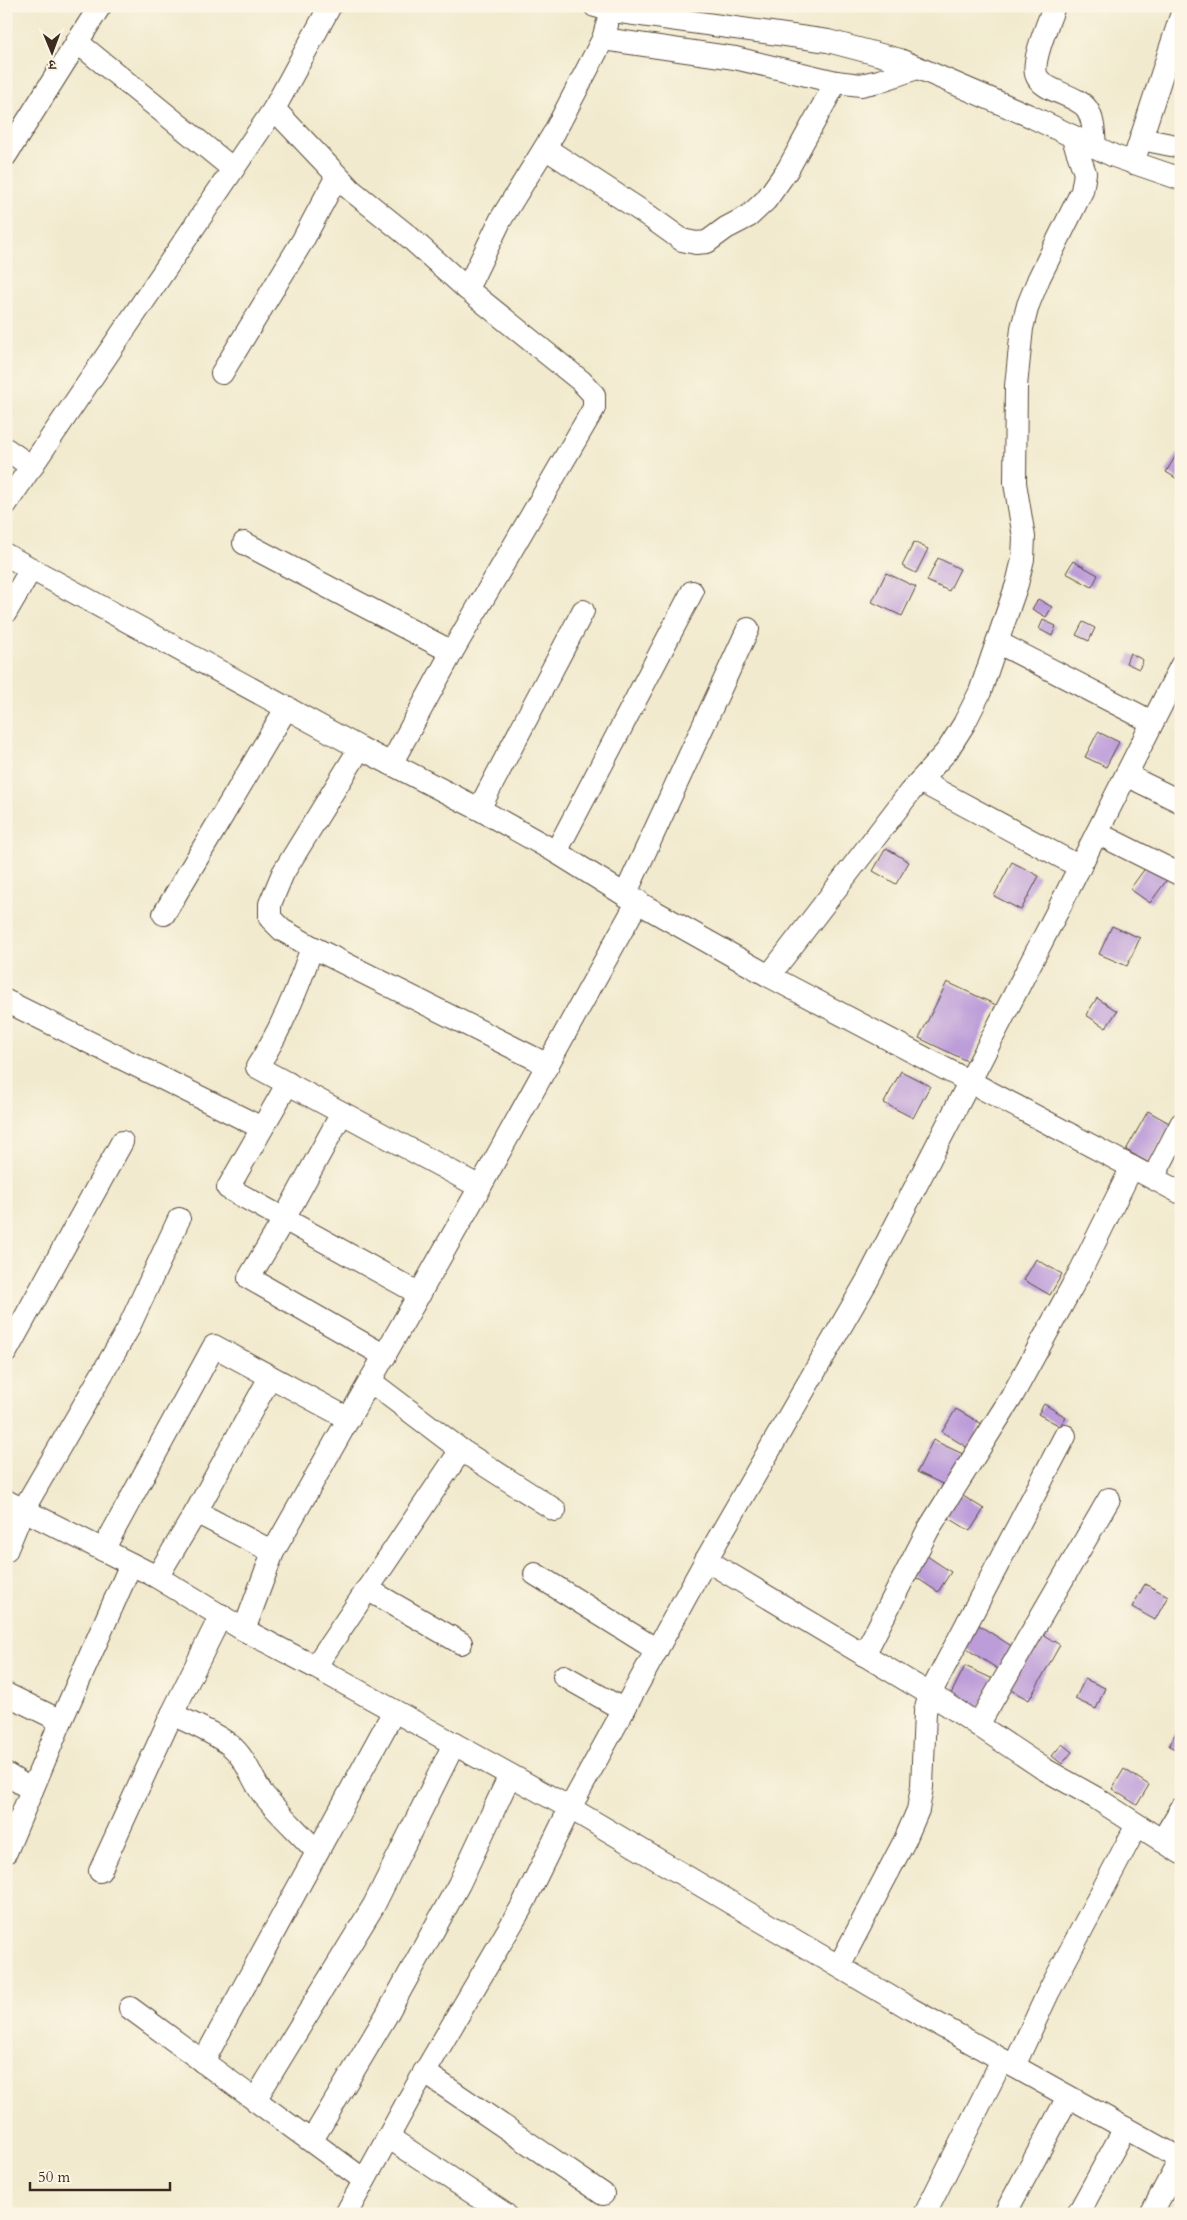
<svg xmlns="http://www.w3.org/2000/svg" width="1187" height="2220" viewBox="0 0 1187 2220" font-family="Cardo,'Noto Serif Devanagari',serif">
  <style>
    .building { fill: #bc9cd9 }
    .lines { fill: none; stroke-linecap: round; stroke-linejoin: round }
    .minor-casing { stroke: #564738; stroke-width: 24 }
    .minor { stroke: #fff; stroke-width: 22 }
  </style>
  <rect width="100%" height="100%" fill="#fcf5e5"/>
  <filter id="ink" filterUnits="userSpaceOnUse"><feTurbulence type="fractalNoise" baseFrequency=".02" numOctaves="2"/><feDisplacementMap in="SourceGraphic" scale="10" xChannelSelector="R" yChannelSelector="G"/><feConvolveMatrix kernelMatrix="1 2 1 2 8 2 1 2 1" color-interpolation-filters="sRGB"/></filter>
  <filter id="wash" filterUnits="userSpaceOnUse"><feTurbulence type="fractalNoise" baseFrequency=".0096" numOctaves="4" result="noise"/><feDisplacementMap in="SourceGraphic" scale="20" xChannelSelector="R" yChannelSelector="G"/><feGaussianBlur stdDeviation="1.12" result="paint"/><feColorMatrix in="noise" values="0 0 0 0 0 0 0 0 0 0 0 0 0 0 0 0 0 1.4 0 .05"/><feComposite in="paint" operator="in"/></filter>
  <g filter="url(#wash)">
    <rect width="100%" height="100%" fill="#f1eace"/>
    <g id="blocks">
      <g class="building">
        <polygon points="1178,452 1181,453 1181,477 1179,480 1166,472"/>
        <polygon points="914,542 928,549 916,573 902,566"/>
        <polygon points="938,558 960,569 949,591 927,581"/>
        <polygon points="1073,561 1098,575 1092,587 1066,573"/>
        <polygon points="886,573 916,587 902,616 872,602"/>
        <polygon points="1038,599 1052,607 1046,617 1032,609"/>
        <polygon points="1043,620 1056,626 1052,636 1039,629"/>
        <polygon points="1083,622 1095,628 1089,641 1076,635"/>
        <polygon points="1130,653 1143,660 1139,669 1126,663"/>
        <polygon points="1098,732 1119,742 1106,767 1085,757"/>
        <polygon points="886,848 909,862 896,884 873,871"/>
        <polygon points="1012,862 1039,876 1021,910 994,896"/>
        <polygon points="1149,863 1169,877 1150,903 1130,889"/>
        <polygon points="1112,926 1140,938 1127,966 1099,954"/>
        <polygon points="947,982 996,1005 969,1062 919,1038"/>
        <polygon points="1097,998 1117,1011 1106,1028 1086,1015"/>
        <polygon points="901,1071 930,1086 913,1118 884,1103"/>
        <polygon points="1148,1111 1171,1124 1149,1163 1126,1150"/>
        <polygon points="1036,1259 1062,1274 1050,1295 1024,1280"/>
        <polygon points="1044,1404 1066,1417 1060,1426 1038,1414"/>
        <polygon points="956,1409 982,1424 968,1448 942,1432"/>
        <polygon points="933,1440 965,1455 949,1487 917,1472"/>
        <polygon points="955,1491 984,1509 970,1531 941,1513"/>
        <polygon points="924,1554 951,1572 938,1592 911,1574"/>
        <polygon points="1145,1584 1168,1596 1155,1620 1132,1607"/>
        <polygon points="974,1622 1013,1647 998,1669 959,1644"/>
        <polygon points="1037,1631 1060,1645 1029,1700 1005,1687"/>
        <polygon points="965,1666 993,1679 977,1711 949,1698"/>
        <polygon points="1085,1679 1105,1688 1096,1709 1075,1699"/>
        <polygon points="1181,1723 1181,1752 1169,1746"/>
        <polygon points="1062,1744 1072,1752 1062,1764 1052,1756"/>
        <polygon points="1124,1769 1149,1785 1137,1805 1112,1789"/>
      </g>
    </g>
  </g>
  <g filter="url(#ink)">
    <use href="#blocks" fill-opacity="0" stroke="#564738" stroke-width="1"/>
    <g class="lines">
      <defs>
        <g id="minor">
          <polyline points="595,6 613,11 828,41 900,60 1030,116 1114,156 1181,179"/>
          <path d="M 1054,6 C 1049,22 1032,58 1036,74 C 1041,92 1077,94 1087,109 C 1094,119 1094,135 1095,147"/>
          <polyline points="603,39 735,58 836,82 861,85 879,81 917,68"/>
          <polyline points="77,42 233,169"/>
          <polyline points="274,109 351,190 407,235 467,289 581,381 594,395 594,408 452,652 391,764"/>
          <polyline points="1141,139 1181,147"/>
          <polyline points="545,148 646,214 682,240 696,243 707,242 726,228 749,216 766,200 788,169 836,82"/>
          <polyline points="6,155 100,6"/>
          <polyline points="1133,163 1181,16"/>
          <polyline points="467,289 501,219 554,133 603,39 607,25"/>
          <polyline points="222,373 303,240 337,176"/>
          <polyline points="6,449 32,467"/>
          <polyline points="6,504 274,109 330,6"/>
          <polyline points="244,543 452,652"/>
          <polyline points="6,555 360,748 479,809 556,852 625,895 769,976 1181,1193"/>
          <polyline points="6,612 31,569"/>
          <polyline points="997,642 1152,722"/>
          <polyline points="360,748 283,873 270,904 270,918 282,930 312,947 548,1065"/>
          <polyline points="1126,775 1181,802"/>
          <polyline points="920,781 1080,867"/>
          <polyline points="479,809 583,611"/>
          <polyline points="1097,833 1181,875"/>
          <polyline points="556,852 692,592"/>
          <polyline points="625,895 748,629"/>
          <polyline points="164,914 287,707"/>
          <path d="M 312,947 C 298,989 282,1029 257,1067 L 480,1187"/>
          <polyline points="769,976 910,792 947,751 964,724 980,692 1017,584 1023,559 1024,537 1015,483 1016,386 1022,328 1028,305 1039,278 1082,191 1085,173 1072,136"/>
          <polyline points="6,1001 262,1128"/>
          <polyline points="288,1083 228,1188 420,1294"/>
          <polyline points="342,1113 284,1219 249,1278 385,1356"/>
          <polyline points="1153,1178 1181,1124"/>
          <polyline points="6,1352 122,1142"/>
          <polyline points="370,1381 461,1450 555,1510"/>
          <polyline points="6,1501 157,1577 244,1630 315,1667 570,1808 911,2009 1181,2159"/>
          <polyline points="196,1512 273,1552"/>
          <polyline points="103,1550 214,1346 349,1419"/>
          <polyline points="6,1551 23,1510 127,1331 179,1219"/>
          <polyline points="706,1560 948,1705 1044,1769 1096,1798 1181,1853"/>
          <polyline points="535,1574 657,1650"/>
          <polyline points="157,1577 196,1512 270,1377"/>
          <polyline points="367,1589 461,1643"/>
          <polyline points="244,1630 273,1552 480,1187 638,901"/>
          <polyline points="864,1655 928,1530 1011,1398 1080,1272 1132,1167"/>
          <polyline points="315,1667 461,1450"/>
          <polyline points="564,1676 624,1710"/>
          <polyline points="6,1694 61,1721"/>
          <path d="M 172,1714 C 192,1724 213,1732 230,1745 C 246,1758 251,1777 262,1793 C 279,1814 299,1832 317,1852"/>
          <polyline points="978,1725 1109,1499"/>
          <polyline points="6,1774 32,1790"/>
          <polyline points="1162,1841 1181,1809"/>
          <polyline points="6,1852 61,1721 131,1564"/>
          <polyline points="100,1871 172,1714 221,1615"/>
          <polyline points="839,1966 905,1840 918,1810 922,1787 925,1712 930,1694 1065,1436"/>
          <polyline points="130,2008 364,2180"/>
          <polyline points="203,2062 394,1711"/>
          <polyline points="1014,2066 1048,1993 1137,1825"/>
          <polyline points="424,2072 603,2194"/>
          <polyline points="255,2100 374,1905 454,1744"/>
          <polyline points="388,2137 505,2214"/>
          <polyline points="312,2140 386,2016 459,1884 510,1775"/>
          <polyline points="346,2214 409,2099 521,1908 570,1808 706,1560 867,1281 1060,906 1181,666"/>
          <polyline points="925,2214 1002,2060"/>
          <polyline points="1005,2214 1068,2097"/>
          <polyline points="1078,2214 1125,2128"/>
          <polyline points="1151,2214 1181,2158"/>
        </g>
      </defs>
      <use href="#minor" class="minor-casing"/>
      <use href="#minor" class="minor"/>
    </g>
  </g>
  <rect width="1187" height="2220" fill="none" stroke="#fcf5e5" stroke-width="25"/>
  <g transform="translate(52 52) rotate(179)" stroke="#fcf5e5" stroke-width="4" paint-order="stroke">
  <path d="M0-4L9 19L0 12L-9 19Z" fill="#3b2a1e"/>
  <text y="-8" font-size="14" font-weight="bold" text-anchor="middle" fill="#3b2a1e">उ</text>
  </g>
  <path d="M30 2182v8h140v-8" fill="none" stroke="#3b2a1e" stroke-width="2.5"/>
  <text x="38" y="2182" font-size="15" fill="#3b2a1e" stroke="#fcf5e5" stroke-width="4" paint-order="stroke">50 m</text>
</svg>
